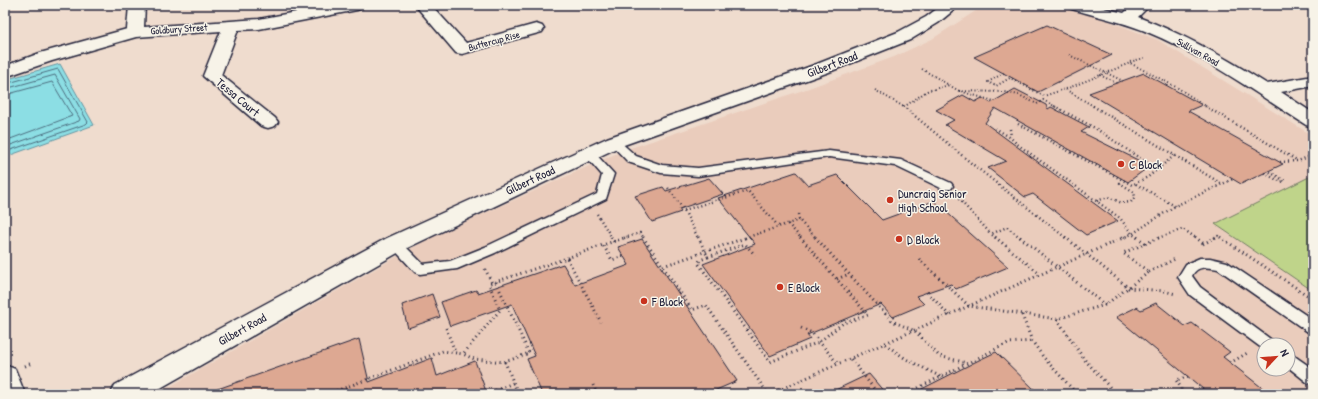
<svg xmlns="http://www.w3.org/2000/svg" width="1318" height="399" viewBox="0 0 1318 399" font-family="'Patrick Hand',sans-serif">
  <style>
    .built { fill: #eaccbc; fill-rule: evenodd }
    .green { fill: #bfd48a; stroke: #707b62 }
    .water { fill: #8cdee4; stroke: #6293a0 }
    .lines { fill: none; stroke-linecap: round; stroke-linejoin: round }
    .shore { stroke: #4c6d7f; stroke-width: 1 }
    .building { fill: #dda892; stroke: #22223b }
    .lane-casing { stroke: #22223b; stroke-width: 3 }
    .street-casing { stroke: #22223b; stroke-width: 3 }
    .secondary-casing { stroke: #22223b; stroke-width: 3 }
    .path-far2 { stroke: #22223b; stroke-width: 2; stroke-dasharray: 1 2.5; stroke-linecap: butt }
    .path-far1 { stroke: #22223b; stroke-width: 2.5; stroke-dasharray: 1 3; stroke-linecap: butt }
    .path { stroke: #22223b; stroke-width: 3; stroke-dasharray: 1 3.5; stroke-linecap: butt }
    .lane { fill: #f7f3e8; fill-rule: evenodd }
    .street { fill: #f7f3e8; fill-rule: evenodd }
    .secondary { fill: #f7f3e8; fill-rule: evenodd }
    .path-bridge { stroke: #22223b; stroke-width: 2; stroke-dasharray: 1 2.5; stroke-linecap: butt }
    .poi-dot { fill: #c8321e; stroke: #f7f3e8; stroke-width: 1.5 }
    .labels { text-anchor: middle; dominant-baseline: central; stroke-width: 3; stroke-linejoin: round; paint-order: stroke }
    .far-street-label { font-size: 10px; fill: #22223b; stroke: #f7f3e8 }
    .street-label { font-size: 12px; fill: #22223b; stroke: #f7f3e8 }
    .poi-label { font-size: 12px; fill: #22223b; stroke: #f7f3e8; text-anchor: start }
  </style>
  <rect width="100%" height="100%" fill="#efdcce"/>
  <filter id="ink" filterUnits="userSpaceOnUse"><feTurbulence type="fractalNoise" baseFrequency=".025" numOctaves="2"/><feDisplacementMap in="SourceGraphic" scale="8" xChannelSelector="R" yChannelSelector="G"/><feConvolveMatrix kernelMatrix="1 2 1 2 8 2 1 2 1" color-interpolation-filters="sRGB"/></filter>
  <g filter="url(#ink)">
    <path class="built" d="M 985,5 L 1051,5 L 1093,15 L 1158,40 L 1313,136 L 1313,175 L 1215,224 L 1313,291 L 1313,394 L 157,394 L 426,240 L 622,151 L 809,88 L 894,57 L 932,39 ZM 1264,345 L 1288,345 L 1288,369 L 1264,369 Z"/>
    <polygon class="green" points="1313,175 1313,291 1215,224"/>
    <polygon class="water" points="60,64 94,125 5,157 5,82 8,79"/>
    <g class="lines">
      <g class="shore">
        <polyline points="5,84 58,69 88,122 86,124 5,152"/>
        <polyline points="5,89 55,75 80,119 79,121 5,147"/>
        <polyline points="5,95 52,82 72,116 5,141"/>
      </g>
    </g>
    <g class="building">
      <polygon points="1047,25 1112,55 1038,92 974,57"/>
      <polygon points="1144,73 1202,105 1188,111 1283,164 1241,184 1089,93"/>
      <polygon points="1015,89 1046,105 1048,109 1051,107 1089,127 1081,132 1150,166 1128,182 995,108 985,123 1118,221 1086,235 1033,194 1025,197 988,168 1006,161 945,125 954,120 936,110 963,95 975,102 982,98 991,103"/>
      <polygon points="796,172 808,185 837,175 882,220 934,201 1008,267 956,289 951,284 916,296 924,304 893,317 881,304 807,335 810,339 770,356 703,264 755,244 718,198"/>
      <polygon points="709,178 723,194 679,209 681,212 652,222 635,196 663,187 666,191"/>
      <polygon points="642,239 737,381 707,394 542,394 527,359 535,356 512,304 450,326 441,302 476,290 478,293 563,264 575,285 629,265 618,247"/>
      <polygon points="432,294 440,317 408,328 402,305"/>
      <polygon points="1156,303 1185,326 1192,323 1230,352 1223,357 1270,394 1209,394 1116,317 1137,307 1141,310"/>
      <polygon points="359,339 369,382 432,358 437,376 475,361 487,394 213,394 212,391"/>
      <polygon points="996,352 1039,394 912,394 979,360"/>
      <polygon points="869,374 886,394 827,394"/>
    </g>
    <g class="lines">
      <defs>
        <g id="lane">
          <polygon points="614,139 618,140 636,156 662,165 698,168 829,151 901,160 951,183 953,186 951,189 943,189 895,166 829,157 698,176 661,173 628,162 609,142"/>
          <polygon points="589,150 593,151 614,174 606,199 495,253 457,269 420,274 415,272 389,244 390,241 395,239 400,241 423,264 450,261 485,247 597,194 602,175 583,153 585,151"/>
          <path d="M 1200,258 L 1210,258 L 1227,262 L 1313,320 L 1313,334 L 1308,332 L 1218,269 C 1208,267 1197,265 1192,276 L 1200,287 L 1273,341 L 1275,345 L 1264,345 L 1264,350 L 1263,349 L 1190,295 L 1178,277 L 1186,264 Z"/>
          <polygon points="1288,353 1293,355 1313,369 1313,384 1308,383 1288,367"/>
        </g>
        <g id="street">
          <polygon points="129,5 145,5 144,27 259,19 333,5 365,5 362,8 357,10 259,29 238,30 221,75 275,118 278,122 275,126 268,128 261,126 203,76 221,31 136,37 52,61 5,77 5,66 40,53 127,29"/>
          <polygon points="415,5 431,5 466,43 536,24 542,26 544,29 542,32 462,54 456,53"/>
          <polygon points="942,5 960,5 938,23 910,40 829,72 621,146 403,250 150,394 111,394 115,385 387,238 607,138 817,64 898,32 926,17"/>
          <path d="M 1066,5 L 1092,5 L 1124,13 L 1133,5 L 1150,5 L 1138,17 C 1184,34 1226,58 1267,84 L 1313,76 L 1313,86 L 1281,92 L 1313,113 L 1313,127 L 1306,125 C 1254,92 1202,54 1145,31 C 1120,21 1094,16 1069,8 Z"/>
        </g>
        <polygon id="secondary" points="5,365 15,369 25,394 5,394"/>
      </defs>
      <use href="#lane" class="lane-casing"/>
      <use href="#street" class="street-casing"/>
      <use href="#secondary" class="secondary-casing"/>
      <g class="path-far2">
        <polyline points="1130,62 1144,58"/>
        <polyline points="922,69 959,91 994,101"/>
        <polyline points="1004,73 988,82 996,86 1010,78 1044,96 1065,89 1095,107"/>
        <polyline points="1100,75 1116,83"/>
        <polyline points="1066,89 1130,63 1178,88 1207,107"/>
        <polyline points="875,90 904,107"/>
        <polyline points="959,91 1004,92 1019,95 1037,104 1043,100 1056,107"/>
        <polyline points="904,107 927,91 949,85"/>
      </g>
      <g class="path-far1">
        <polyline points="903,106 971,163 1066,238"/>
        <polyline points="1054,106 1095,128 1141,159 1159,169"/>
        <polyline points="1093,106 1222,184"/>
        <polyline points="1205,106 1298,161"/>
        <polyline points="904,107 906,106"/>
        <polyline points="1018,124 1132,185 1148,177 1175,155"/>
        <polyline points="995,128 1011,138 1017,144 1120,218 1132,234 1138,238"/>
        <polyline points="1010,129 1011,137"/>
        <polyline points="1280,162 1298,161 1313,155"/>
        <polyline points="1264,173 1281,182 1285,181 1268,171"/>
        <polyline points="1136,184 1175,206"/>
        <polyline points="668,188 684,210 698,238"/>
        <polyline points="956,196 991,234"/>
        <polyline points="1097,201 1108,197 1122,203 1131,202 1135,197 1134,192 1120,183 1123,181"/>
        <polyline points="684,210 748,191 779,227"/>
        <polyline points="597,214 612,238"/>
        <polyline points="798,214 799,220 816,238"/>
        <polyline points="788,224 801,238"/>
        <polyline points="624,238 640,233 644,238"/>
        <polyline points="745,238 799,220"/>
        <polyline points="996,238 991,234 1007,227 1021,238"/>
        <polyline points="1122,238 1132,234 1175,206 1233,179"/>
        <polyline points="1158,238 1183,229 1196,238"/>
        <polyline points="1214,238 1218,236 1221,238"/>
      </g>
      <g class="path">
        <polyline points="611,237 614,242"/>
        <polyline points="643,237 692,310 706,305 768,394"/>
        <polyline points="698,237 708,257 700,260 698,263 770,362 819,342 843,323 868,315 800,237"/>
        <polyline points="815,237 892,321 915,331 939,356 967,363"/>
        <polyline points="995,237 1040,274"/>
        <polyline points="1020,237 1105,305"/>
        <polyline points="1065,237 1129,288 1164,291 1176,294"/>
        <polyline points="1137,237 1145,243"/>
        <polyline points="1195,237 1204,244"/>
        <polyline points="1220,237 1313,299"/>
        <polyline points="1203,244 1216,237"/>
        <polyline points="623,256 612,260 603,245 627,237"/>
        <polyline points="708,257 745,244 755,255"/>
        <polyline points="567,258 603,245"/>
        <polyline points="919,259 969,306 1125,237"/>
        <polyline points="663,266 748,237"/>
        <polyline points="485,269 492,283"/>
        <polyline points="1149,272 1177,258"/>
        <polyline points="837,279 849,274"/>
        <polyline points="496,282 529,353 505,362 518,394"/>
        <polyline points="927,292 950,316"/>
        <polyline points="1022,315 1032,341 1044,358 1077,394"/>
        <polyline points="1057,319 1084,359 1116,394"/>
        <polyline points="446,328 455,352"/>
        <polyline points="801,328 812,333 838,364"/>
        <polyline points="885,344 906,359 941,377"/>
        <polyline points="851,359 878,394"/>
        <polyline points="505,362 474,359 463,354 500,310 489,284 567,258 601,322"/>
        <polyline points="1230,363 1249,352"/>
        <polyline points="25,366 32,363"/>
        <polyline points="1275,369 1280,372"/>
        <polyline points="593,385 597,394"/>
        <polyline points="328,394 443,351 463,354"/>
        <polyline points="487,394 513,383"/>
        <polyline points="770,394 969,306 1057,319 1105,305 1149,272 1123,253 1161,237"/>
        <polyline points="906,394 1008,343 1032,341"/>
        <polyline points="1181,394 1181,388 1176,380 1188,377"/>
      </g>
      <use href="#lane" class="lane"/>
      <use href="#street" class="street"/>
      <use href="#secondary" class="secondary"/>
      <polyline class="path-bridge" points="1069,55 1123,81"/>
    </g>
  </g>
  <g class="poi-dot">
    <circle cx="1121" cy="164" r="4"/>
    <circle cx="890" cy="200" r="4"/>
    <circle cx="899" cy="239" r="4"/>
    <circle cx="780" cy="287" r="4"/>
    <circle cx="644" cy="301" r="4"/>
  </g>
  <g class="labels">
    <g class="far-street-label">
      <text transform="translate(179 29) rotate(-4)">Goldbury Street</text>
      <text transform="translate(494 41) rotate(-15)">Buttercup Rise</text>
      <text transform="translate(1198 52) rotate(29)">Sullivan Road</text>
    </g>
    <g class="street-label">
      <text transform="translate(832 64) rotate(-21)">Gilbert Road</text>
      <text transform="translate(238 97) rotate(40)">Tessa Court</text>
      <text transform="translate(530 180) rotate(-25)">Gilbert Road</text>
      <text transform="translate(242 329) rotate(-29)">Gilbert Road</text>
    </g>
    <g class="poi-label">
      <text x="1129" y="164">C Block</text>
      <text x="898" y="193">Duncraig Senior<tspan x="898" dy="14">High School</tspan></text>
      <text x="907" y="239">D Block</text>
      <text x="788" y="287">E Block</text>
      <text x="652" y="301">F Block</text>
    </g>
  </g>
  <rect width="1318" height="399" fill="none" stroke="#f7f3e8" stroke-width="20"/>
  <rect x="10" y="10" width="1298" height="379" fill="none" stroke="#22223b" stroke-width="1.5" filter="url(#ink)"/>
  <g transform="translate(1276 357) rotate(64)"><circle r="19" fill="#f7f3e8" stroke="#a29fa3"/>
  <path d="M0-3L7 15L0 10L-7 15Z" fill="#c8321e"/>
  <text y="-6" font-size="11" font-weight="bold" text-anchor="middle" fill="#22223b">N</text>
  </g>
</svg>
